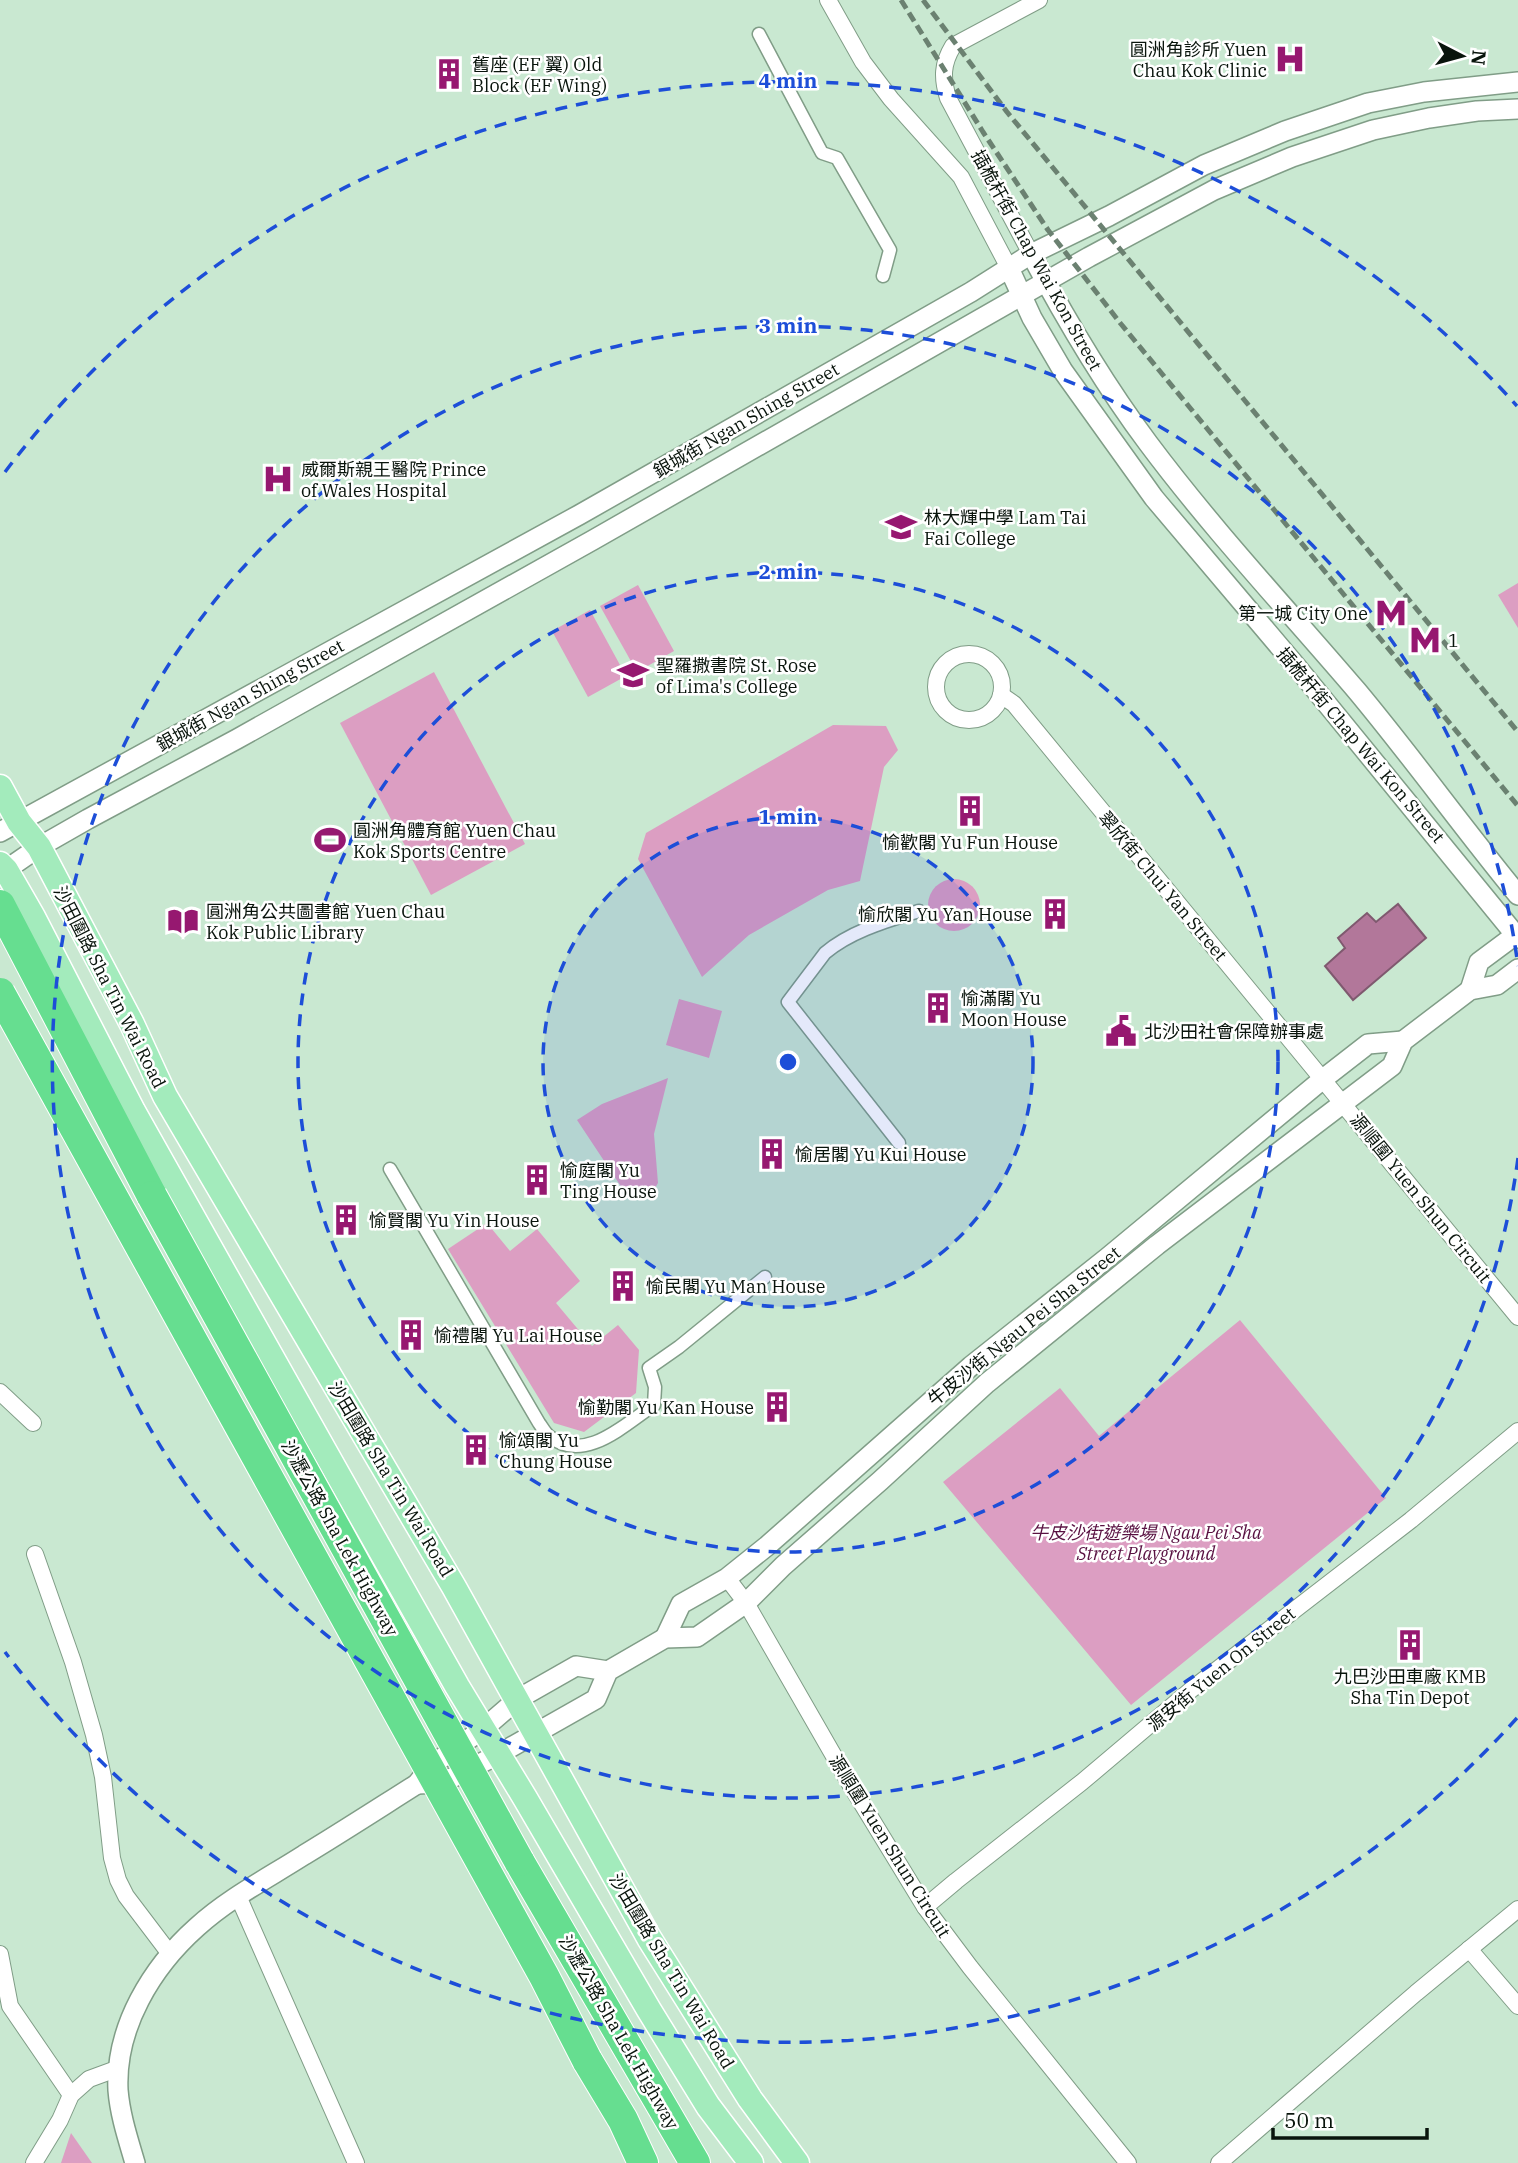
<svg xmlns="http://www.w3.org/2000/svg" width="1518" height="2163" viewBox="0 0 1518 2163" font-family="'IBM Plex Serif','Noto Sans TC',serif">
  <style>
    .green { fill: #dc9ec2 }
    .water { fill: #b2779a; stroke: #7f596f; stroke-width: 2 }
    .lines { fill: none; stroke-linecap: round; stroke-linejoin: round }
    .pedestrian-casing { stroke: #809d87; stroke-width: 15 }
    .minor-casing { stroke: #809d87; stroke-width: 18 }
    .tertiary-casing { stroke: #809d87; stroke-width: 22 }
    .primary-casing { stroke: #fff; stroke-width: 27 }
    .motorway-casing { stroke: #fff; stroke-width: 32 }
    .pedestrian { stroke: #fff; stroke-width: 12 }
    .minor { stroke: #fff; stroke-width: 16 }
    .tertiary { stroke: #fff; stroke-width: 19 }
    .primary { stroke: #a3ebbc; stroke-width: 24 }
    .motorway { stroke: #66de90; stroke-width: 30 }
    .rail { stroke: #6b8171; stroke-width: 5; stroke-dasharray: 10 5; stroke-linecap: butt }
    .motorway-bridge-casing { stroke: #fff; stroke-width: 32; stroke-linecap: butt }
    .motorway-bridge { stroke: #66de90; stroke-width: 30 }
    .ring { fill: none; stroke: #1d4ed8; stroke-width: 3.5; stroke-dasharray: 12 9 }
    .labels { text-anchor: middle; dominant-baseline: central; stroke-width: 5; stroke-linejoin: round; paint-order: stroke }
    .poi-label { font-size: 18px; fill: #09140c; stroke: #fff; text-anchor: start }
    .street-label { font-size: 18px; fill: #09140c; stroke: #fff }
    .park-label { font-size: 18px; font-style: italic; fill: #591142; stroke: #fff }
    .centre { fill: #1d4ed8; stroke: #fff; stroke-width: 3.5 }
    .ring-label { font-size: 21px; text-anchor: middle; font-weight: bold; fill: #1d4ed8; stroke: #fff; stroke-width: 5; stroke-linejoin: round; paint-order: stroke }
  </style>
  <rect width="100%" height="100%" fill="#c9e8d1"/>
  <g class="green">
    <polygon points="1518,583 1518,628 1498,595"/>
    <polygon points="638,585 674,651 637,672 600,606"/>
    <polygon points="590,610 626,676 588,697 552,631"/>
    <polygon points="434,672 525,844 431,895 340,723"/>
    <polygon points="833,725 886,726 898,750 884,767 860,881 828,890 749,935 702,977 638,859 646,833"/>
    <circle cx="954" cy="905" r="26"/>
    <polygon points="679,999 722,1011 709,1058 666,1045"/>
    <polygon points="668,1078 654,1134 658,1183 649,1198 626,1194 577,1120 602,1104"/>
    <polygon points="487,1223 510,1251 537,1229 580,1281 556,1303 592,1346 618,1325 639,1350 636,1393 584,1432 554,1423 448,1249"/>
    <polygon points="1240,1320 1386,1498 1131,1705 943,1482 1060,1388 1099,1436"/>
    <polygon points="71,2133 92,2163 61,2163"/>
  </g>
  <polygon class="water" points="1398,904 1426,938 1353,1000 1325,966 1345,948 1338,938 1367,913 1376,922"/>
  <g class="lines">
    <defs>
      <g id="pedestrian">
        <polyline points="759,34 822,153 837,158 890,250 883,276"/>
        <path d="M 899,1143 L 788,1002 L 825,953 C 851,931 887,921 919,911"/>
        <path d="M 390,1169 L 539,1423 C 542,1427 545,1433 549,1436 C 584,1465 625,1424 654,1405 L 655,1387 L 649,1368 L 679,1347 L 765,1277"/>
      </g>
      <g id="minor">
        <polyline points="828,0 863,62 891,99 961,177 1009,268"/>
        <path d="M 1031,254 L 948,98 C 942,78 942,64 953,46 L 1039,0"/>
        <circle cx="969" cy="687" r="33"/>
        <polyline points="1001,695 1014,704 1518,1317"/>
        <polyline points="0,1392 33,1423"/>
        <polyline points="35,1554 73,1662 94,1735 103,1777 112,1858 118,1880 126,1896 170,1954"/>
        <polyline points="727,1578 746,1603 850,1784 925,1907 970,1967 1128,2163"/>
        <polyline points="238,1896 356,2163"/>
        <polyline points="925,1907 956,1881 1082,1782 1192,1689 1411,1520 1518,1431"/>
        <polyline points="1469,1949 1518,2006"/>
        <polyline points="0,1954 10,2006 71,2095"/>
        <polyline points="34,2163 60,2120 71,2095 89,2079 119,2068"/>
        <polyline points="1219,2163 1416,1993 1518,1909"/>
      </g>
      <g id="tertiary">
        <path d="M 1031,254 C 1066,320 1104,384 1148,443 C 1213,530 1287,609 1357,691 C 1412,757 1463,828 1518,895"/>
        <polyline points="1009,268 1032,318 1063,371 1154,498 1296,666 1518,938"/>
        <polyline points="0,832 579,515 971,292 1031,254 1109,216 1204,165 1285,131 1368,103 1424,92 1518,82"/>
        <polyline points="0,874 39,847 88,819 237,739 593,540 1089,257 1214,190 1292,157 1373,130 1429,118 1477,111 1518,109"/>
        <polyline points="1470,990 1479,962 1518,933"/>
        <polyline points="665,1638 681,1604 727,1578 767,1546 971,1366 1107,1258 1323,1079 1368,1044 1403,1041"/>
        <polyline points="417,1784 442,1783 499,1754 596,1699 608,1671 665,1638 697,1637 746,1603 783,1566 880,1481 987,1383 1157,1245 1392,1066 1403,1041 1470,990 1497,985 1518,969"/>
        <path d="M 135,2163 C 128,2139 120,2115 118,2090 C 115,2027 152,1967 197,1927 C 229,1898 268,1878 304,1855 C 342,1832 379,1808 417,1784 L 432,1765 L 483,1729 L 518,1699 L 576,1666 L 608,1671"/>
      </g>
      <g id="primary">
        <polyline points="0,787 19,822 39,847 132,1024 165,1096 454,1587 649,1938 750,2099 797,2163"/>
        <polyline points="0,864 6,870 33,917 133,1111 457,1686 525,1798 649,2010 708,2106 751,2163"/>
      </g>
      <g id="motorway">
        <polyline points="0,905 152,1196"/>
        <polyline points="519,1861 695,2163"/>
        <polyline points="587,2060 623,2120 643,2163"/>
      </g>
    </defs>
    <use href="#pedestrian" class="pedestrian-casing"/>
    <use href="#minor" class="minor-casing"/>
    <use href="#tertiary" class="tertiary-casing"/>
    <use href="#primary" class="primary-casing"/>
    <use href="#motorway" class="motorway-casing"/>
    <use href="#pedestrian" class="pedestrian"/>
    <use href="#minor" class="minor"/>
    <use href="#tertiary" class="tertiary"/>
    <use href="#primary" class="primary"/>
    <use href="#motorway" class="motorway"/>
    <g class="rail">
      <polyline points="901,0 983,132 1048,230 1121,324 1518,806"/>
      <polyline points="923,0 1007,112 1518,732"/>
    </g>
    <defs>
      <g id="motorway-bridge">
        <polyline points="0,993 544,1976 587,2060"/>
        <polyline points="152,1196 519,1861"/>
      </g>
    </defs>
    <use href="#motorway-bridge" class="motorway-bridge-casing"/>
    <use href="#motorway-bridge" class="motorway-bridge"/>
  </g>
  <circle cx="788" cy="1062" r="245" fill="#1d4ed8" fill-opacity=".12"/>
  <g class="ring">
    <circle cx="788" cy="1062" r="245"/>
    <circle cx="788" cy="1062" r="490"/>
    <path d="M1518 1158A736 736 0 1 1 1518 966"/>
    <path d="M1517 1718A981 981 0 0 1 5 1652M5 472A981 981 0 0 1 1517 406"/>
  </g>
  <defs>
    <symbol id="hospital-bare" viewBox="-9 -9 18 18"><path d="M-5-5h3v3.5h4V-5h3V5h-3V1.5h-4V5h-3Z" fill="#961870" stroke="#fff" stroke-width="2.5" paint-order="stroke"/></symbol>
    <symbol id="building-bare" viewBox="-9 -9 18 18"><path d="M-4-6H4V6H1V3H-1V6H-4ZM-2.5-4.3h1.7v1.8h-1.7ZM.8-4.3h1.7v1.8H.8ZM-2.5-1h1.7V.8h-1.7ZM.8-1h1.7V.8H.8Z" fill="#961870" stroke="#fff" stroke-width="2.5" paint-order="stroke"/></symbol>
    <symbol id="school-bare" viewBox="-9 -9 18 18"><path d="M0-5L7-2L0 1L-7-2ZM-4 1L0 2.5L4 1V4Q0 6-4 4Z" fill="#961870" stroke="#fff" stroke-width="2.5" paint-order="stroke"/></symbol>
    <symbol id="metro-bare" viewBox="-9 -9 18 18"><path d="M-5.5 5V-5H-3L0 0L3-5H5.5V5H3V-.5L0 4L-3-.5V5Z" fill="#961870" stroke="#fff" stroke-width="2.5" paint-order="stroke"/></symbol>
    <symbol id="stadium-bare" viewBox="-9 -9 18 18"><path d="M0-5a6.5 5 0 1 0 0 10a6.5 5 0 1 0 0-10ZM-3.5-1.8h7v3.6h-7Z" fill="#961870" stroke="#fff" stroke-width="2.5" paint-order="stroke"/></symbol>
    <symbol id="library-bare" viewBox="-9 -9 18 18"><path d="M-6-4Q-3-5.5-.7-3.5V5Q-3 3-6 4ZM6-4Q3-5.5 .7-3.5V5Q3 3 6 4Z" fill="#961870" stroke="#fff" stroke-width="2.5" paint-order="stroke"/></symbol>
    <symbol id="civic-bare" viewBox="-9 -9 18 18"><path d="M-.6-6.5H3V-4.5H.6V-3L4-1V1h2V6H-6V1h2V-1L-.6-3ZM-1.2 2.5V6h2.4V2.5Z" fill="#961870" stroke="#fff" stroke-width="2.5" paint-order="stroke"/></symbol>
  </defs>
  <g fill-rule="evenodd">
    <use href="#hospital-bare" x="1268" y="37" width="44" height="44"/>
    <use href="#building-bare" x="427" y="52" width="44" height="44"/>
    <use href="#hospital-bare" x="256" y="457" width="44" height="44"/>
    <use href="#school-bare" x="879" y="505" width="44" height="44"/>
    <use href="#metro-bare" x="1369" y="591" width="44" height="44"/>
    <use href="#metro-bare" x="1403" y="618" width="44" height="44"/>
    <use href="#school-bare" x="611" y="653" width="44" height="44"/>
    <use href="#building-bare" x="948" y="789" width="44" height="44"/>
    <use href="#stadium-bare" x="308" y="818" width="44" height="44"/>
    <use href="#building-bare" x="1033" y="892" width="44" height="44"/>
    <use href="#library-bare" x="161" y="899" width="44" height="44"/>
    <use href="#building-bare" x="916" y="986" width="44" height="44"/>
    <use href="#civic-bare" x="1099" y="1009" width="44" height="44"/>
    <use href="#building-bare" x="750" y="1132" width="44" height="44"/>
    <use href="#building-bare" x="515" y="1158" width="44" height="44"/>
    <use href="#building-bare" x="324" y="1198" width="44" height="44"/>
    <use href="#building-bare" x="601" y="1264" width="44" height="44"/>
    <use href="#building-bare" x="389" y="1313" width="44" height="44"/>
    <use href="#building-bare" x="755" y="1385" width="44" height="44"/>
    <use href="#building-bare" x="454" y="1428" width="44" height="44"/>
    <use href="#building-bare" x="1388" y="1623" width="44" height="44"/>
  </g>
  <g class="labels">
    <g class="poi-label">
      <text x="1267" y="49" text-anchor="end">圓洲角診所 Yuen<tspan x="1267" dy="21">Chau Kok Clinic</tspan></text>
      <text x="472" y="64">舊座 (EF 翼) Old<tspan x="472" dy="21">Block (EF Wing)</tspan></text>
      <text x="301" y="469">威爾斯親王醫院 Prince<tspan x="301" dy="21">of Wales Hospital</tspan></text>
      <text x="924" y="517">林大輝中學 Lam Tai<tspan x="924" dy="21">Fai College</tspan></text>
      <text x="1368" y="613" text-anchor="end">第一城 City One</text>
      <text x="1448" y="640">1</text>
      <text x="656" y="665">聖羅撒書院 St. Rose<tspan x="656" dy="21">of Lima's College</tspan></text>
      <text x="353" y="830">圓洲角體育館 Yuen Chau<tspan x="353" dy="21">Kok Sports Centre</tspan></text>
      <text x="970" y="842" text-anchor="middle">愉歡閣 Yu Fun House</text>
      <text x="206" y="911">圓洲角公共圖書館 Yuen Chau<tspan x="206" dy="21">Kok Public Library</tspan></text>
      <text x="1032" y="914" text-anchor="end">愉欣閣 Yu Yan House</text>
      <text x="961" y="998">愉滿閣 Yu<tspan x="961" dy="21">Moon House</tspan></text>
      <text x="1144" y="1031">北沙田社會保障辦事處</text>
      <text x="795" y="1154">愉居閣 Yu Kui House</text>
      <text x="560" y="1170">愉庭閣 Yu<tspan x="560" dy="21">Ting House</tspan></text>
      <text x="369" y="1220">愉賢閣 Yu Yin House</text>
      <text x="646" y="1286">愉民閣 Yu Man House</text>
      <text x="434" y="1335">愉禮閣 Yu Lai House</text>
      <text x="754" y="1407" text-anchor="end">愉勤閣 Yu Kan House</text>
      <text x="499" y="1440">愉頌閣 Yu<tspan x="499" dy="21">Chung House</tspan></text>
      <text x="1410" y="1676" text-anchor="middle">九巴沙田車廠 KMB<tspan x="1410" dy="21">Sha Tin Depot</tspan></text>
    </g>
    <g class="street-label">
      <text transform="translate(1037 260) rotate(61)">插桅杆街 Chap Wai Kon Street</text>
      <text transform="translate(746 420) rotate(-30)">銀城街 Ngan Shing Street</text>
      <text transform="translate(250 695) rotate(-29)">銀城街 Ngan Shing Street</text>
      <text transform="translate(1361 745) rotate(50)">插桅杆街 Chap Wai Kon Street</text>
      <text transform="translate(1163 886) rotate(50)">翠欣街 Chui Yan Street</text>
      <text transform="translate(110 987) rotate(63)">沙田圍路 Sha Tin Wai Road</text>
      <text transform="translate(1421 1198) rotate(51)">源順圍 Yuen Shun Circuit</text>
      <text transform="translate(1024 1326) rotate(-39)">牛皮沙街 Ngau Pei Sha Street</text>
      <text transform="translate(391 1479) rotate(59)">沙田圍路 Sha Tin Wai Road</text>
      <text transform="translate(340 1538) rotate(61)">沙瀝公路 Sha Lek Highway</text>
      <text transform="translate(1221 1669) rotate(-39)">源安街 Yuen On Street</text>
      <text transform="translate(890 1846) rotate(58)">源順圍 Yuen Shun Circuit</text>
      <text transform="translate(672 1971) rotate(59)">沙田圍路 Sha Tin Wai Road</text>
      <text transform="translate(619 2032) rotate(60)">沙瀝公路 Sha Lek Highway</text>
    </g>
    <g class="park-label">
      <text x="1146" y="1532">牛皮沙街遊樂場 Ngau Pei Sha<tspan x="1146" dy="21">Street Playground</tspan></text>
    </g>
  </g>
  <circle cx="788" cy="1062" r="10" class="centre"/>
  <g class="ring-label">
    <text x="788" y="88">4 min</text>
    <text x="788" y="333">3 min</text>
    <text x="788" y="579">2 min</text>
    <text x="788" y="824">1 min</text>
  </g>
  <g transform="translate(1462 56) rotate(96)" stroke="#ffffff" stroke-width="5" paint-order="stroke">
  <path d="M0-5L12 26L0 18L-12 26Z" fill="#09140c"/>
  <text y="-10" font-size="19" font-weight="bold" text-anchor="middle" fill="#09140c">N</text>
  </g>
  <path d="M1273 2128v10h154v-10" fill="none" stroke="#09140c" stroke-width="3.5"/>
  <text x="1284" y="2128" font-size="21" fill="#09140c" stroke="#ffffff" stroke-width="5" paint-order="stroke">50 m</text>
</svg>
